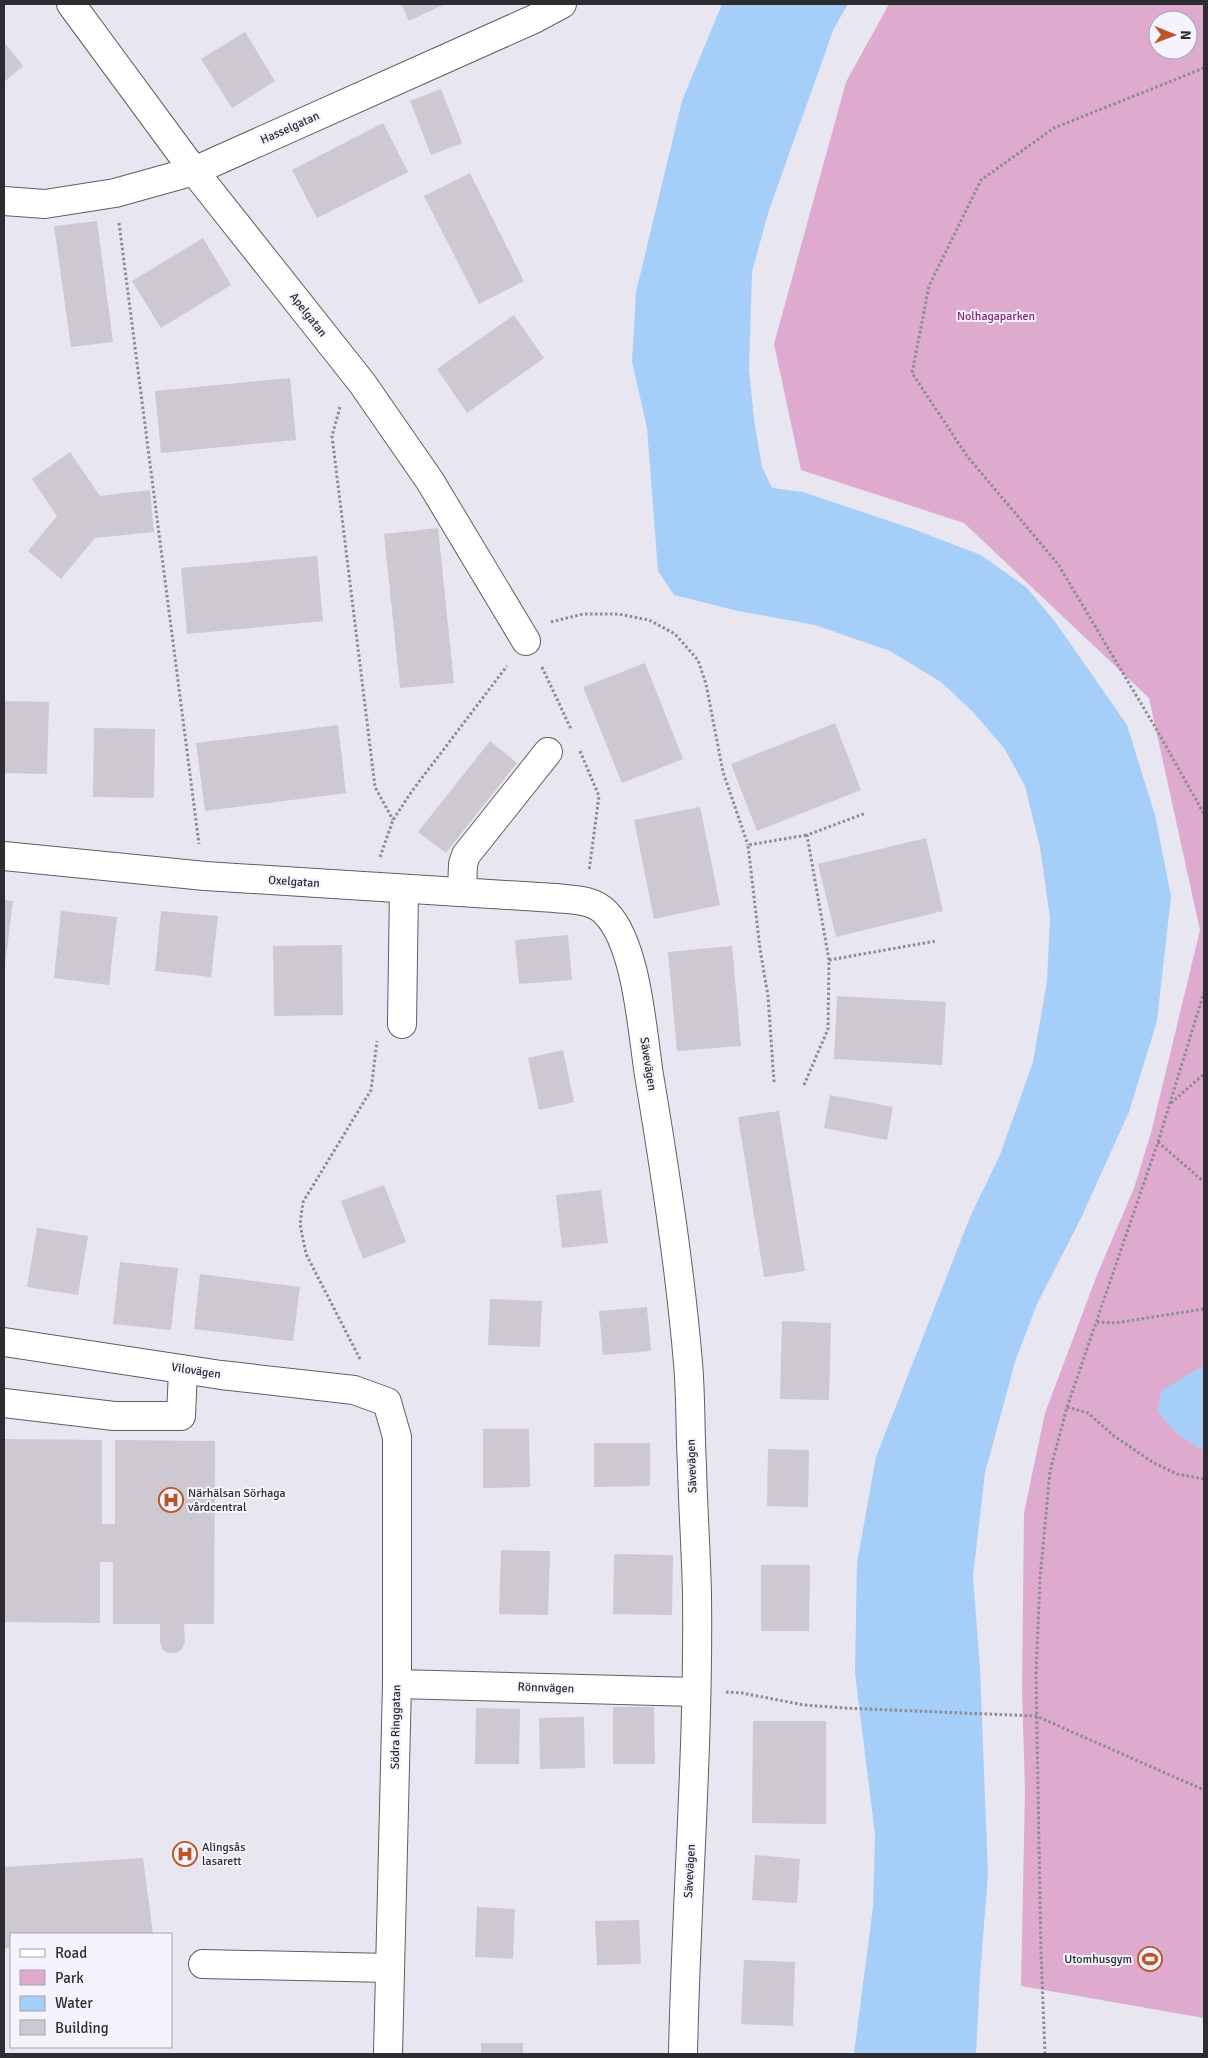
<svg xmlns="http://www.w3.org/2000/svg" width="1208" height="2058" viewBox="0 0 1208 2058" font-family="Signika,sans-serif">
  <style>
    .green { fill: #deabcf; fill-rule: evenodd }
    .water { fill: #a5cef9 }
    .building { fill: #cec8d1 }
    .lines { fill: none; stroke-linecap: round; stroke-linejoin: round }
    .minor-casing { stroke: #5f5e66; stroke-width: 30 }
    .path { stroke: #8d8b92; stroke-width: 3; stroke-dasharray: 2.5 2.5; stroke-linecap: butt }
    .minor { stroke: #fff; stroke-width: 28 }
    .labels { text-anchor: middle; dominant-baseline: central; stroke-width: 4; stroke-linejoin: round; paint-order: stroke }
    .street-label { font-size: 12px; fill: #2d2c30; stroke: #f5f4fe }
    .park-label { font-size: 12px; fill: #832570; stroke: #f5f4fe }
    .poi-label { font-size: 12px; fill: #2d2c30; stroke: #f5f4fe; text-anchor: start }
  </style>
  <rect width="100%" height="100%" fill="#e8e6f0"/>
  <path class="green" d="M 889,4 L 1204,4 L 1204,2018 L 1021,1986 L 1025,1790 L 1022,1692 L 1024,1513 L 1045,1413 L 1097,1275 L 1134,1188 L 1151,1133 L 1200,930 L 1149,698 L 964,523 L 801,470 L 774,344 L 846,82 ZM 1158,20 L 1188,20 L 1188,50 L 1158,50 Z"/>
  <g class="water">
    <polygon points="722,4 848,4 834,28 769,210 752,272 749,369 754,420 762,467 772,488 803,492 910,528 981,555 1027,588 1056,623 1127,725 1155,815 1171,896 1157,1021 1129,1112 1081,1218 1037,1304 1015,1362 985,1473 973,1576 980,1669 988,1874 980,1976 976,2054 854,2054 873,1907 875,1834 855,1673 857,1563 876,1457 970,1217 1000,1155 1033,1062 1047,981 1050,918 1040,847 1025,786 1004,748 973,712 941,682 890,651 815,625 738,611 674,595 658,571 647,428 632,361 636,292 682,101"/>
    <polygon points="1204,1365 1204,1451 1176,1433 1158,1412 1161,1391"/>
  </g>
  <g class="building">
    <polygon points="401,4 445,4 409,21"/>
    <polygon points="245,32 275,81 232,108 201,59"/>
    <polygon points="4,42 23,66 4,82"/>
    <polygon points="441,89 462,143 431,155 410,101"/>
    <polygon points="383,123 408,172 317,218 292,170"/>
    <polygon points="470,173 524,281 479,304 424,196"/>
    <polygon points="97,221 113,342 71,347 54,226"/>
    <polygon points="203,238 231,285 161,328 132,281"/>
    <polygon points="514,315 544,358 467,413 437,369"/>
    <polygon points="290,378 296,440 161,453 155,391"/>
    <polygon points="70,452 100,496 150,490 154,532 95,538 61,579 28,551 57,516 32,479"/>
    <polygon points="438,528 454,683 400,688 384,534"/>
    <polygon points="317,556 323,621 187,634 181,568"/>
    <polygon points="645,663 683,759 622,783 583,687"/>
    <polygon points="4,701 49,702 47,774 4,773"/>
    <polygon points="835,723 861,790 757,831 731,764"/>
    <polygon points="338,725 346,793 205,811 196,743"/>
    <polygon points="94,728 155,729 154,798 93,797"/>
    <polygon points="490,741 517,763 446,853 418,832"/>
    <polygon points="700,807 720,905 654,919 634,820"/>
    <polygon points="926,838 943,911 836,937 818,864"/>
    <polygon points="4,900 13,901 5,965 4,965"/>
    <polygon points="61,911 117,917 109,985 54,978"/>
    <polygon points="161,911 218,916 211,977 155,971"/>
    <polygon points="568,935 572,980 519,984 515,940"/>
    <polygon points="342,945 343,1015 274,1016 273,946"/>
    <polygon points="732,946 741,1046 677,1051 668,952"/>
    <polygon points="837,996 946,1002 942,1065 834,1059"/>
    <polygon points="563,1050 574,1102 539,1110 528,1058"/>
    <polygon points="830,1095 893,1107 887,1140 824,1128"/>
    <polygon points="779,1111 805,1271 764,1277 738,1117"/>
    <polygon points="384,1185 406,1242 363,1259 341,1201"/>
    <polygon points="601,1190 608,1243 562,1248 556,1195"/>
    <polygon points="37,1228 88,1236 78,1295 27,1287"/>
    <polygon points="120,1262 178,1268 171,1330 113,1324"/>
    <polygon points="200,1274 300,1287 293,1341 194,1329"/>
    <polygon points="490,1299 542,1301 540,1347 488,1345"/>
    <polygon points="647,1307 651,1351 603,1355 599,1311"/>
    <polygon points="782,1321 831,1323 829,1400 780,1399"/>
    <polygon points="483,1429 529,1429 530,1487 483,1488"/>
    <polygon points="4,1439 102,1440 102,1524 115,1524 115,1440 215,1441 214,1624 184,1624 185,1642 182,1649 176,1653 168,1653 162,1649 160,1642 160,1624 113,1624 113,1562 100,1562 100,1623 4,1622"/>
    <polygon points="594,1443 650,1443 650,1486 594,1487"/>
    <polygon points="768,1449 809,1450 808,1507 767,1506"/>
    <polygon points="501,1550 550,1551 548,1615 499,1614"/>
    <polygon points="614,1554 673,1555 672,1615 613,1614"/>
    <polygon points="761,1565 810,1565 809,1631 761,1631"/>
    <polygon points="613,1707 654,1707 655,1764 613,1764"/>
    <polygon points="476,1708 520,1709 519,1764 475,1764"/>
    <polygon points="584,1717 585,1768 540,1769 539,1718"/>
    <polygon points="753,1721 826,1721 826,1824 752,1823"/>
    <polygon points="755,1855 800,1859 797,1903 752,1900"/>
    <polygon points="143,1858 153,1934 11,1934 11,1948 4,1948 4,1867"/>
    <polygon points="477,1907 515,1909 513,1959 475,1957"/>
    <polygon points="639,1920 641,1964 597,1965 595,1921"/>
    <polygon points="744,1960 795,1962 793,2026 741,2024"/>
    <rect x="481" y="2043" width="42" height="11"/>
  </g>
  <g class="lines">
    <defs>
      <g id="minor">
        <polyline points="71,4 194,171 362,383 430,481 526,641"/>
        <polyline points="4,201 45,204 115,193 194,171 534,19 562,4"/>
        <path d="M 4,856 L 205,876 L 555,898 C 573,900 593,899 606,913 C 637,945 642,1030 649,1075 C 665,1170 680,1267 688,1363 C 691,1397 690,1432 692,1466 C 693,1509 696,1551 697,1594 C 699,1747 686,1901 683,2054"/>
        <polyline points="462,892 463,864 466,855 548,752"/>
        <polyline points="402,1024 404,889"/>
        <polyline points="4,1342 221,1375 354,1390 387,1402 397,1437 397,1684 388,2054"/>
        <polyline points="4,1403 114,1416 181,1416 183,1370"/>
        <polyline points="397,1684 695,1692"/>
        <polyline points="203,1964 390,1968"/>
      </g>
    </defs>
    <use href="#minor" class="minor-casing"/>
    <g class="path">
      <polyline points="1204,68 1054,128 981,180 929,286 912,373 967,456 1058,564 1158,732 1204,814"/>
      <polyline points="119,223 199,844"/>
      <polyline points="340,407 332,436 375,787 393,820"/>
      <polyline points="551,622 583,614 618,614 649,620 675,634 698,660 706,684 723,772 748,845"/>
      <polyline points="542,667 571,729"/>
      <polyline points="580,751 599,796 589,871"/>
      <polyline points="380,857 393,820 412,791 507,666"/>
      <polyline points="829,960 807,835 866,813"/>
      <polyline points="774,1082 768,996 760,949 748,845 807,835"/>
      <polyline points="804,1085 828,1029 829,960 936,941"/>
      <polyline points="1171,1103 1204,1074"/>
      <polyline points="1158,1142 1204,1182"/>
      <polyline points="1097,1322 1115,1323 1204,1309"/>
      <polyline points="360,1359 306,1254 300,1224 303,1202 371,1090 377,1041"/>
      <polyline points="1067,1407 1088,1413 1114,1436 1154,1463 1177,1474 1204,1479"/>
      <polyline points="726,1692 742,1693 804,1705 844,1708 1036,1716 1204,1790"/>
      <polyline points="1045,2054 1041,1954 1036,1676 1040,1579 1050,1471 1067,1407 1158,1142 1204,992"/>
    </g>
    <use href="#minor" class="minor"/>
  </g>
  <defs>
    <symbol id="hospital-ring" viewBox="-11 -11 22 22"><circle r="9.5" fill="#f5f4fe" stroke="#bb5526" stroke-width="1.5"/><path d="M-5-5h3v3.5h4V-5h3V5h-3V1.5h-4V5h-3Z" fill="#bb5526"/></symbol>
    <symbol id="stadium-ring" viewBox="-11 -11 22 22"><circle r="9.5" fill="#f5f4fe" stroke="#bb5526" stroke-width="1.5"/><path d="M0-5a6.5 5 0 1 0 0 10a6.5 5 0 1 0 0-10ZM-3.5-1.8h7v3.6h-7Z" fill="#bb5526"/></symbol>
  </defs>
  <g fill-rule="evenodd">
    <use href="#hospital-ring" x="157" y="1486" width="28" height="28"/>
    <use href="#hospital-ring" x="171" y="1840" width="28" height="28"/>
    <use href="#stadium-ring" x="1136" y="1945" width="28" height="28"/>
  </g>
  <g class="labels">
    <g class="street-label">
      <text transform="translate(290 128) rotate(-24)">Hasselgatan</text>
      <text transform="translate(308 315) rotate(52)">Apelgatan</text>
      <text transform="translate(294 882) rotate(4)">Oxelgatan</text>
      <text transform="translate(648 1064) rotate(81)">Sävevägen</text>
      <text transform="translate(196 1371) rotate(9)">Vilovägen</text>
      <text transform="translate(692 1466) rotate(-92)">Sävevägen</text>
      <text transform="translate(546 1688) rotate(2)">Rönnvägen</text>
      <text transform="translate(396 1727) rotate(-89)">Södra Ringgatan</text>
      <text transform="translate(690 1871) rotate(-87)">Sävevägen</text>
    </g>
    <g class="park-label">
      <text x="996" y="316">Nolhagaparken</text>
    </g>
    <g class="poi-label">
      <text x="188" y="1493">Närhälsan Sörhaga<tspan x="188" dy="14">vårdcentral</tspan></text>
      <text x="202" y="1847">Alingsås<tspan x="202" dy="14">lasarett</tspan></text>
      <text x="1132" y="1959" text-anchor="end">Utomhusgym</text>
    </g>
  </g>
  <rect width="1208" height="2058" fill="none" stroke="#2d2c30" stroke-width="10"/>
  <rect x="10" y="1933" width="162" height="115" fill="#f5f4fe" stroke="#a5a4ac"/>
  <rect x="20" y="1949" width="25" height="8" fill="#ffffff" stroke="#a5a4ac"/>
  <text x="55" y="1958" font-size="15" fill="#2d2c30">Road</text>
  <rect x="20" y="1970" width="25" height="15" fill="#deabcf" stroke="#a5a4ac"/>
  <text x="55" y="1983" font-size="15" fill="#2d2c30">Park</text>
  <rect x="20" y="1996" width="25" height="15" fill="#a5cef9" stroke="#a5a4ac"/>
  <text x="55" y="2008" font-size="15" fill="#2d2c30">Water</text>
  <rect x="20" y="2020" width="25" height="15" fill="#cec8d1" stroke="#a5a4ac"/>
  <text x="55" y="2033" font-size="15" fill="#2d2c30">Building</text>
  <g transform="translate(1173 35) rotate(91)"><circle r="24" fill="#f5f4fe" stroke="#a5a4ac"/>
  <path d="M0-4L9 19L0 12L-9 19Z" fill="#bb5526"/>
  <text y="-8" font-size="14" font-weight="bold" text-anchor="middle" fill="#2d2c30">N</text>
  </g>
</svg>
